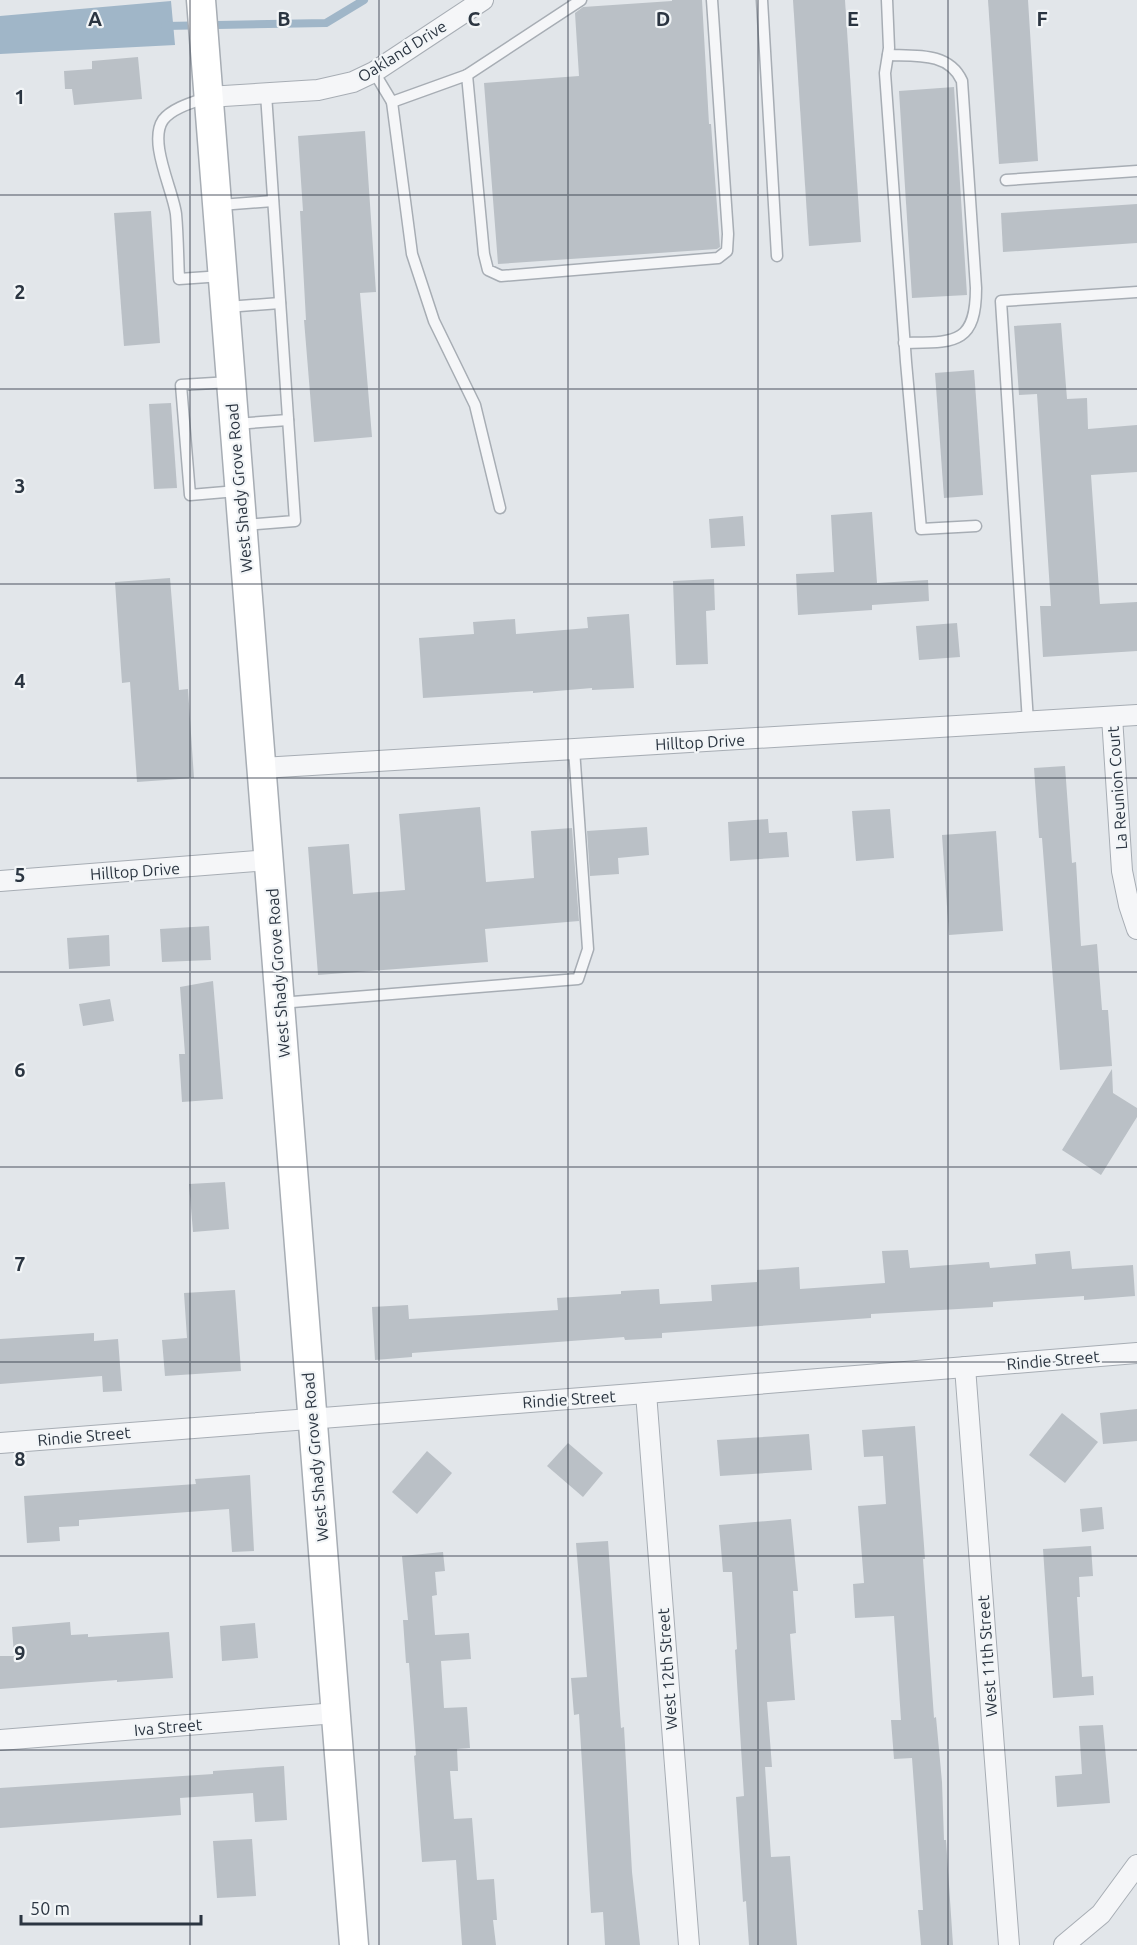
<svg xmlns="http://www.w3.org/2000/svg" width="1137" height="1945" viewBox="0 0 1137 1945" font-family="Ubuntu,sans-serif">
  <style>
    .water { fill: #a0b6c8 }
    .lines { fill: none; stroke-linecap: round; stroke-linejoin: round }
    .stream { stroke: #a0b6c8; stroke-width: 8 }
    .building { fill: #bac0c6 }
    .lane-casing { stroke: #a7adb4; stroke-width: 13 }
    .street-casing { stroke: #a7adb4; stroke-width: 22 }
    .secondary-casing { stroke: #a7adb4; stroke-width: 31 }
    .lane { stroke: #f5f6f8; stroke-width: 10 }
    .street { stroke: #f5f6f8; stroke-width: 20 }
    .secondary { stroke: #fff; stroke-width: 28 }
    .grid { fill: none; stroke: #2b3541; stroke-width: 1.5; stroke-opacity: 0.55 }
    .labels { text-anchor: middle; dominant-baseline: central; stroke-width: 4.5; stroke-linejoin: round; paint-order: stroke }
    .street-label { font-size: 16px; fill: #2b3541; stroke: #f2f5f7 }
    .grid-label { font-size: 20px; text-anchor: middle; font-weight: bold; fill: #2b3541; stroke: #f2f5f7; stroke-width: 4.5; stroke-linejoin: round; paint-order: stroke }
  </style>
  <rect width="100%" height="100%" fill="#e2e6ea"/>
  <polygon class="water" points="171,1 175,45 0,54 0,16"/>
  <g class="lines">
    <polyline class="stream" points="165,26 326,23 364,0"/>
  </g>
  <g class="building">
    <polygon points="672,0 702,0 709,124 711,124 720,247 717,249 498,264 484,83 579,76 575,13 583,7 672,1"/>
    <polygon points="793,0 845,0 861,242 809,246"/>
    <polygon points="988,0 1028,0 1038,161 999,164"/>
    <polygon points="138,57 142,99 74,105 72,89 65,89 64,71 92,69 92,61"/>
    <polygon points="954,87 967,295 912,298 899,91"/>
    <polygon points="365,131 376,292 360,293 372,437 314,442 304,320 306,320 300,211 303,211 298,136"/>
    <polygon points="1137,204 1137,243 1003,252 1001,213"/>
    <polygon points="151,211 160,343 124,346 114,213"/>
    <polygon points="1061,323 1067,399 1087,398 1088,429 1137,425 1137,472 1091,475 1100,604 1137,602 1137,651 1043,657 1040,606 1051,606 1037,394 1019,395 1014,326"/>
    <polygon points="974,370 983,495 944,498 935,373"/>
    <polygon points="171,403 177,488 154,489 149,404"/>
    <polygon points="872,512 877,583 928,580 929,601 872,605 872,610 798,615 796,574 834,572 831,515"/>
    <polygon points="743,516 745,546 711,548 709,519"/>
    <polygon points="170,578 179,690 188,689 194,778 137,782 130,682 122,683 115,582"/>
    <polygon points="714,579 715,610 706,611 708,664 676,665 673,581"/>
    <polygon points="629,614 634,688 592,690 592,688 533,693 533,691 423,698 419,638 474,634 473,622 515,619 516,634 588,628 587,617"/>
    <polygon points="957,623 960,657 919,660 916,626"/>
    <polygon points="1065,766 1072,863 1076,862 1081,946 1097,944 1102,1010 1108,1010 1112,1066 1060,1070 1042,838 1039,838 1034,768"/>
    <polygon points="480,807 486,882 534,878 531,831 572,828 579,921 485,929 488,962 318,975 308,847 349,844 353,894 405,890 399,814"/>
    <polygon points="890,809 894,858 856,861 852,811"/>
    <polygon points="768,819 769,833 787,832 789,857 730,861 728,822"/>
    <polygon points="647,827 649,855 618,858 619,874 590,876 587,831"/>
    <polygon points="996,831 1003,931 949,935 942,835"/>
    <polygon points="209,926 211,960 162,962 160,929"/>
    <polygon points="109,935 110,966 69,969 67,938"/>
    <polygon points="213,981 223,1099 182,1102 179,1054 185,1054 180,987"/>
    <polygon points="110,999 114,1021 83,1026 79,1004"/>
    <polygon points="1112,1069 1113,1093 1137,1108 1137,1117 1101,1175 1062,1150"/>
    <polygon points="225,1182 229,1229 193,1232 189,1184"/>
    <polygon points="908,1250 910,1268 989,1262 990,1268 1036,1264 1035,1254 1070,1251 1072,1269 1133,1265 1135,1296 1084,1300 1084,1296 993,1302 993,1307 871,1314 871,1318 662,1333 662,1338 625,1340 624,1337 412,1353 412,1357 375,1360 372,1307 408,1305 409,1319 480,1315 558,1310 557,1298 621,1294 621,1291 659,1289 660,1304 712,1301 711,1285 757,1282 757,1270 799,1267 800,1289 885,1283 882,1251"/>
    <polygon points="235,1290 241,1371 165,1376 162,1340 187,1338 184,1293"/>
    <polygon points="94,1333 94,1341 118,1339 122,1391 103,1392 102,1376 0,1384 0,1339"/>
    <polygon points="1137,1409 1137,1441 1103,1444 1100,1413"/>
    <polygon points="1062,1413 1098,1442 1065,1483 1029,1455"/>
    <polygon points="915,1426 925,1559 923,1559 934,1718 936,1717 942,1782 944,1840 946,1840 953,1945 921,1945 918,1910 923,1910 912,1758 894,1759 891,1720 901,1720 894,1616 855,1618 853,1584 864,1583 858,1506 886,1504 883,1456 864,1457 862,1430"/>
    <polygon points="809,1434 812,1470 720,1476 717,1440"/>
    <polygon points="568,1443 603,1473 583,1497 547,1466"/>
    <polygon points="427,1451 452,1473 417,1514 392,1492"/>
    <polygon points="250,1475 254,1551 232,1552 229,1509 79,1520 79,1526 59,1527 60,1541 27,1543 24,1496 196,1484 195,1479"/>
    <polygon points="1102,1507 1104,1529 1082,1532 1080,1509"/>
    <polygon points="791,1519 798,1591 793,1591 796,1633 790,1634 795,1700 767,1702 772,1767 765,1767 771,1857 790,1856 797,1945 749,1945 746,1901 743,1902 736,1797 744,1796 735,1650 737,1649 732,1572 723,1572 719,1525"/>
    <polygon points="608,1541 621,1728 624,1727 632,1872 640,1945 605,1945 603,1912 591,1913 579,1714 574,1715 571,1678 587,1677 576,1543"/>
    <polygon points="1091,1546 1093,1576 1079,1577 1080,1597 1077,1597 1082,1677 1093,1676 1094,1695 1053,1698 1043,1549"/>
    <polygon points="443,1552 445,1571 435,1572 437,1595 432,1596 435,1635 469,1633 471,1659 441,1661 444,1708 467,1707 470,1748 457,1749 458,1771 450,1771 454,1819 472,1818 477,1880 494,1879 497,1920 493,1920 496,1945 462,1945 456,1860 422,1862 414,1756 416,1755 409,1663 406,1663 403,1620 408,1620 402,1556"/>
    <polygon points="70,1622 71,1635 88,1634 88,1637 169,1632 173,1678 117,1682 117,1680 0,1689 0,1656 14,1656 12,1627"/>
    <polygon points="255,1623 258,1658 222,1661 220,1626"/>
    <polygon points="1103,1725 1110,1803 1057,1807 1055,1776 1082,1774 1079,1726"/>
    <polygon points="284,1766 287,1820 255,1822 253,1793 180,1798 181,1815 0,1828 0,1788 213,1774 213,1771"/>
    <polygon points="252,1839 256,1896 217,1898 213,1841"/>
  </g>
  <g class="lines">
    <defs>
      <g id="lane">
        <polyline points="762,0 777,256"/>
        <polyline points="887,0 889,48 885,73 906,362 921,529 976,526"/>
        <path d="M 888,55 C 916,56 949,52 962,81 L 976,288 C 976,346 953,342 904,343"/>
        <polyline points="374,72 392,102 467,75 484,254 488,270 501,276 718,258 727,251 728,234 712,0"/>
        <polyline points="467,75 581,0"/>
        <path d="M 208,97 C 194,102 172,108 163,120 C 148,142 173,190 176,214 C 178,236 178,258 179,279 L 222,276"/>
        <polyline points="392,102 412,254 434,321 475,405 500,508"/>
        <polyline points="1006,180 1137,171"/>
        <polyline points="220,205 273,201"/>
        <polyline points="227,307 280,303"/>
        <polyline points="230,382 181,385 190,495 237,491"/>
        <polyline points="235,424 288,420"/>
        <polyline points="244,525 295,521 266,94"/>
        <polyline points="1028,722 1001,301 1137,292"/>
        <polyline points="280,1003 578,979 588,949 574,749"/>
      </g>
      <g id="street">
        <polyline points="208,97 318,90 353,82 374,72 483,0"/>
        <polyline points="1112,717 1122,871 1129,905 1137,929"/>
        <polyline points="262,768 1137,715"/>
        <polyline points="0,881 269,860"/>
        <polyline points="965,1367 1009,1945"/>
        <polyline points="646,1393 689,1945"/>
        <polyline points="0,1443 646,1393 1137,1353"/>
        <polyline points="0,1740 336,1713"/>
        <polyline points="1064,1945 1101,1914 1137,1865"/>
      </g>
      <polyline id="secondary" points="201,0 354,1945"/>
    </defs>
    <use href="#lane" class="lane-casing"/>
    <use href="#street" class="street-casing"/>
    <use href="#secondary" class="secondary-casing"/>
    <use href="#lane" class="lane"/>
    <use href="#street" class="street"/>
    <use href="#secondary" class="secondary"/>
  </g>
  <path class="grid" d="M 190,0 L 190,1945M 379,0 L 379,1945M 568,0 L 568,1945M 758,0 L 758,1945M 948,0 L 948,1945M 0,195 L 1137,195M 0,389 L 1137,389M 0,584 L 1137,584M 0,778 L 1137,778M 0,972 L 1137,972M 0,1167 L 1137,1167M 0,1362 L 1137,1362M 0,1556 L 1137,1556M 0,1750 L 1137,1750"/>
  <g class="labels">
    <g class="street-label">
      <text transform="translate(402 51) rotate(-32)">Oakland Drive</text>
      <text transform="translate(239 488) rotate(-95)">West Shady Grove Road</text>
      <text transform="translate(700 742) rotate(-3)">Hilltop Drive</text>
      <text transform="translate(1117 788) rotate(-94)">La Reunion Court</text>
      <text transform="translate(135 871) rotate(-4)">Hilltop Drive</text>
      <text transform="translate(278 973) rotate(-94)">West Shady Grove Road</text>
      <text transform="translate(1053 1360) rotate(-5)">Rindie Street</text>
      <text transform="translate(569 1399) rotate(-4)">Rindie Street</text>
      <text transform="translate(84 1436) rotate(-5)">Rindie Street</text>
      <text transform="translate(315 1457) rotate(-95)">West Shady Grove Road</text>
      <text transform="translate(987 1656) rotate(-94)">West 11th Street</text>
      <text transform="translate(667 1669) rotate(-94)">West 12th Street</text>
      <text transform="translate(168 1727) rotate(-5)">Iva Street</text>
    </g>
  </g>
  <g class="grid-label">
    <text x="95" y="26">A</text>
    <text x="284" y="26">B</text>
    <text x="474" y="26">C</text>
    <text x="663" y="26">D</text>
    <text x="853" y="26">E</text>
    <text x="1042" y="26">F</text>
    <text x="20" y="104">1</text>
    <text x="20" y="299">2</text>
    <text x="20" y="493">3</text>
    <text x="20" y="688">4</text>
    <text x="20" y="882">5</text>
    <text x="20" y="1077">6</text>
    <text x="20" y="1271">7</text>
    <text x="20" y="1466">8</text>
    <text x="20" y="1660">9</text>
  </g>
  <path d="M21 1915v9h180v-9" fill="none" stroke="#2b3541" stroke-width="3"/>
  <text x="30" y="1915" font-size="18" fill="#2b3541" stroke="#f2f5f7" stroke-width="4.5" paint-order="stroke">50 m</text>
</svg>
